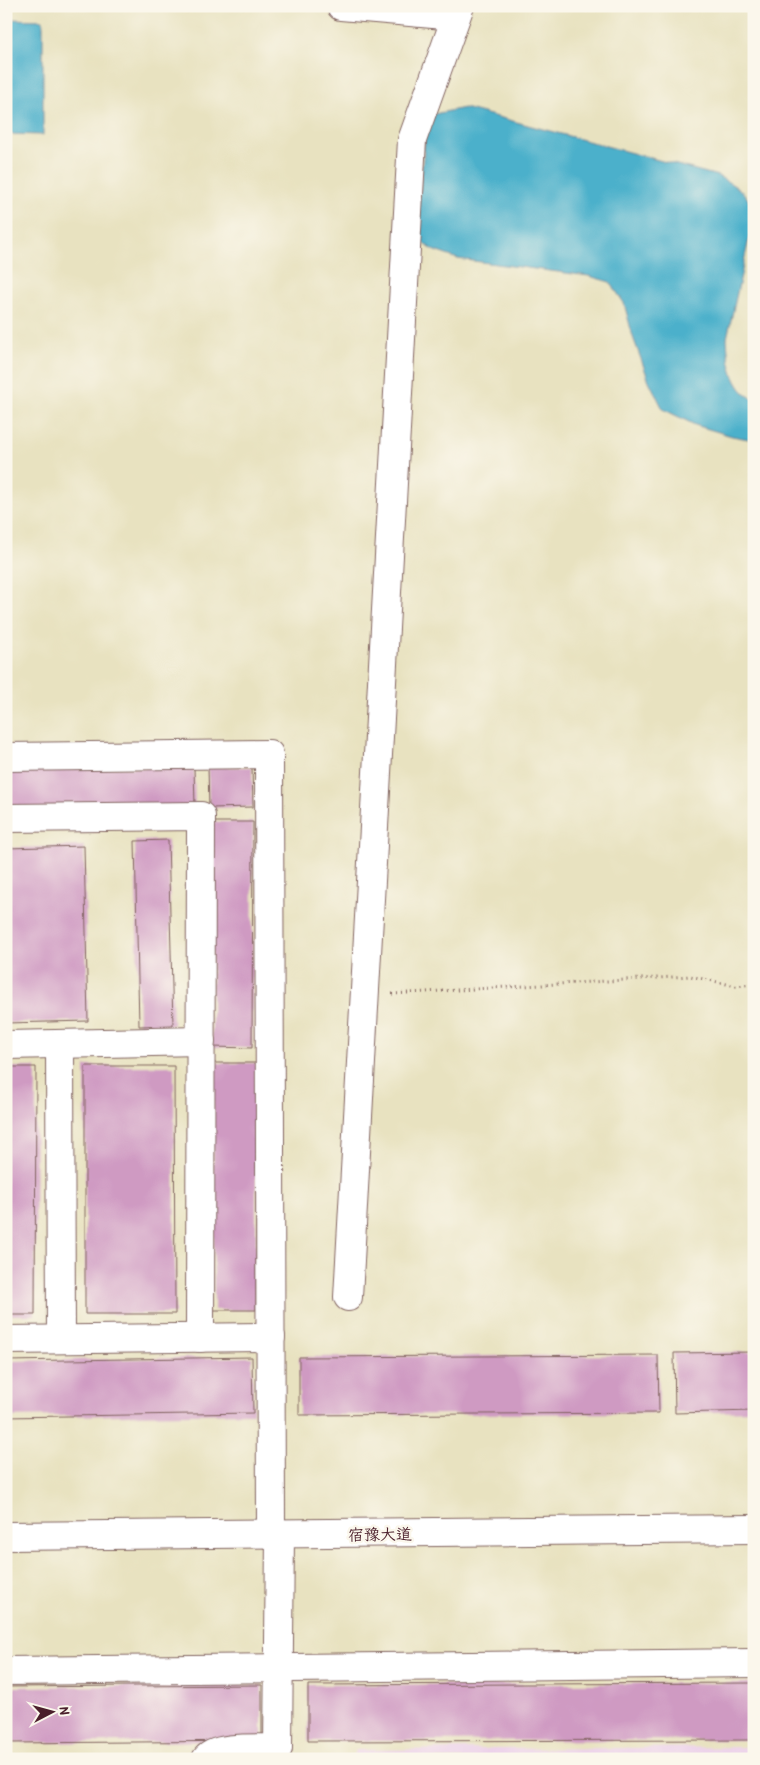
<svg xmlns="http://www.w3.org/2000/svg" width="760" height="1765" viewBox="0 0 760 1765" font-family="'Patrick Hand','LXGW WenKai TC',sans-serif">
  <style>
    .built { fill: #ecd1ea }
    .water { fill: #4cb0cb; stroke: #4b687b }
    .building { fill: #cf9ac2 }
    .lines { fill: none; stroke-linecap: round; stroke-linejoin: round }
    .minor-casing { stroke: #81635f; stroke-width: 30 }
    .path { stroke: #81635f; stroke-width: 3; stroke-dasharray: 1 4; stroke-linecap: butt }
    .minor { stroke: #fff; stroke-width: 28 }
    .labels { text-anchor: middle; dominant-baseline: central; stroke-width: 5; stroke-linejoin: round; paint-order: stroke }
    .street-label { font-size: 16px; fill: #4a1f2b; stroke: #fbf7ec }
  </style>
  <rect width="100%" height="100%" fill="#fbf7ec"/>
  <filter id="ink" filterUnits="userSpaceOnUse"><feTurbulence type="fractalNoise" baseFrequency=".02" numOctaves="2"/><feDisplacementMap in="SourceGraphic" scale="10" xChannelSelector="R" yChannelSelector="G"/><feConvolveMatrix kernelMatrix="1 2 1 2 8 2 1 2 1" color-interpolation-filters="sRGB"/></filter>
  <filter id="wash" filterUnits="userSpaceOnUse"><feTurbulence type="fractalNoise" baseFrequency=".0096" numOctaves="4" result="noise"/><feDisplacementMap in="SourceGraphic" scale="20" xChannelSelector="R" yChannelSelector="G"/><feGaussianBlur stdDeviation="1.12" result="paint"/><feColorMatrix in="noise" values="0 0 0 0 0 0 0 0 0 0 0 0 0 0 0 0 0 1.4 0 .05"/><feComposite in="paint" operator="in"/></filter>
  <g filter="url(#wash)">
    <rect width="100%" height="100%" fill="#e8e2c0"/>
    <polygon class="built" points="754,1747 754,1759 353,1759 356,1750"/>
    <g class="water">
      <polygon points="6,19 43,20 43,135 6,134"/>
      <path d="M 464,108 L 718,176 C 741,190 751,192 753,221 L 727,338 C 728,359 732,390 754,399 L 754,440 L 732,436 L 695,425 L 663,409 L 649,381 L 633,337 L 624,303 L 610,282 L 589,276 L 458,259 L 435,251 L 421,242 L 416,229 L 425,137 L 434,114 Z"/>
    </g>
    <g id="blocks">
      <g class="building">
        <polygon points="194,767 195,807 6,809 6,769"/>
        <polygon points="208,767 252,767 253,807 209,808"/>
        <polygon points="212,822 253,822 252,1048 212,1047"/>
        <polygon points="168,840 173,1025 139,1026 135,841"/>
        <polygon points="84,846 88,1021 6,1023 6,848"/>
        <polygon points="213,1063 256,1063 256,1310 214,1310"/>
        <polygon points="85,1066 174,1066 175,1314 85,1314"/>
        <polygon points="6,1067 36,1067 35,1315 6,1315"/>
        <polygon points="754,1352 754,1411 675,1413 674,1353"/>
        <polygon points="658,1355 659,1413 299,1415 299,1357"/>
        <polygon points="252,1357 253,1413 6,1417 6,1361"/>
        <polygon points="754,1683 754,1740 308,1741 308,1685"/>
        <polygon points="262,1685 262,1741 6,1743 6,1687"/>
      </g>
    </g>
  </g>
  <g filter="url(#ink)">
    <use href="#blocks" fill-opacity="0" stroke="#81635f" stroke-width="1"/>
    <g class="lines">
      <defs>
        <g id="minor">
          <polyline points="341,6 456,16"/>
          <polyline points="6,757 269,754 271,1535"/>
          <polyline points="6,818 201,816 200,1338"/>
          <polyline points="60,1044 61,1339"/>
          <polyline points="6,1045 201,1041"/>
          <polyline points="348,1297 412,140 460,6"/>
          <polyline points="6,1340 271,1337"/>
          <polyline points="6,1536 754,1529"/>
          <polyline points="6,1671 754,1663"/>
          <path d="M 206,1759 C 216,1745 261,1749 278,1748 L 280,1534"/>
        </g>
      </defs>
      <use href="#minor" class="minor-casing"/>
      <polyline class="path" points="392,994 690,976 736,986 754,984"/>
      <use href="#minor" class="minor"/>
    </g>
  </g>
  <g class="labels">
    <g class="street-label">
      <text transform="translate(380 1534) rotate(-1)">宿豫大道</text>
    </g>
  </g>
  <rect width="760" height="1765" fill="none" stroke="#fbf7ec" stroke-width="25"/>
  <g transform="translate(52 1712) rotate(84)" stroke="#fbf7ec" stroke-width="4" paint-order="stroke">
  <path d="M0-4L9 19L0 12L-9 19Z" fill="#4a1f2b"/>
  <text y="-8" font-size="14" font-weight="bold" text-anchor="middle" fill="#4a1f2b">N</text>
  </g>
</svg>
